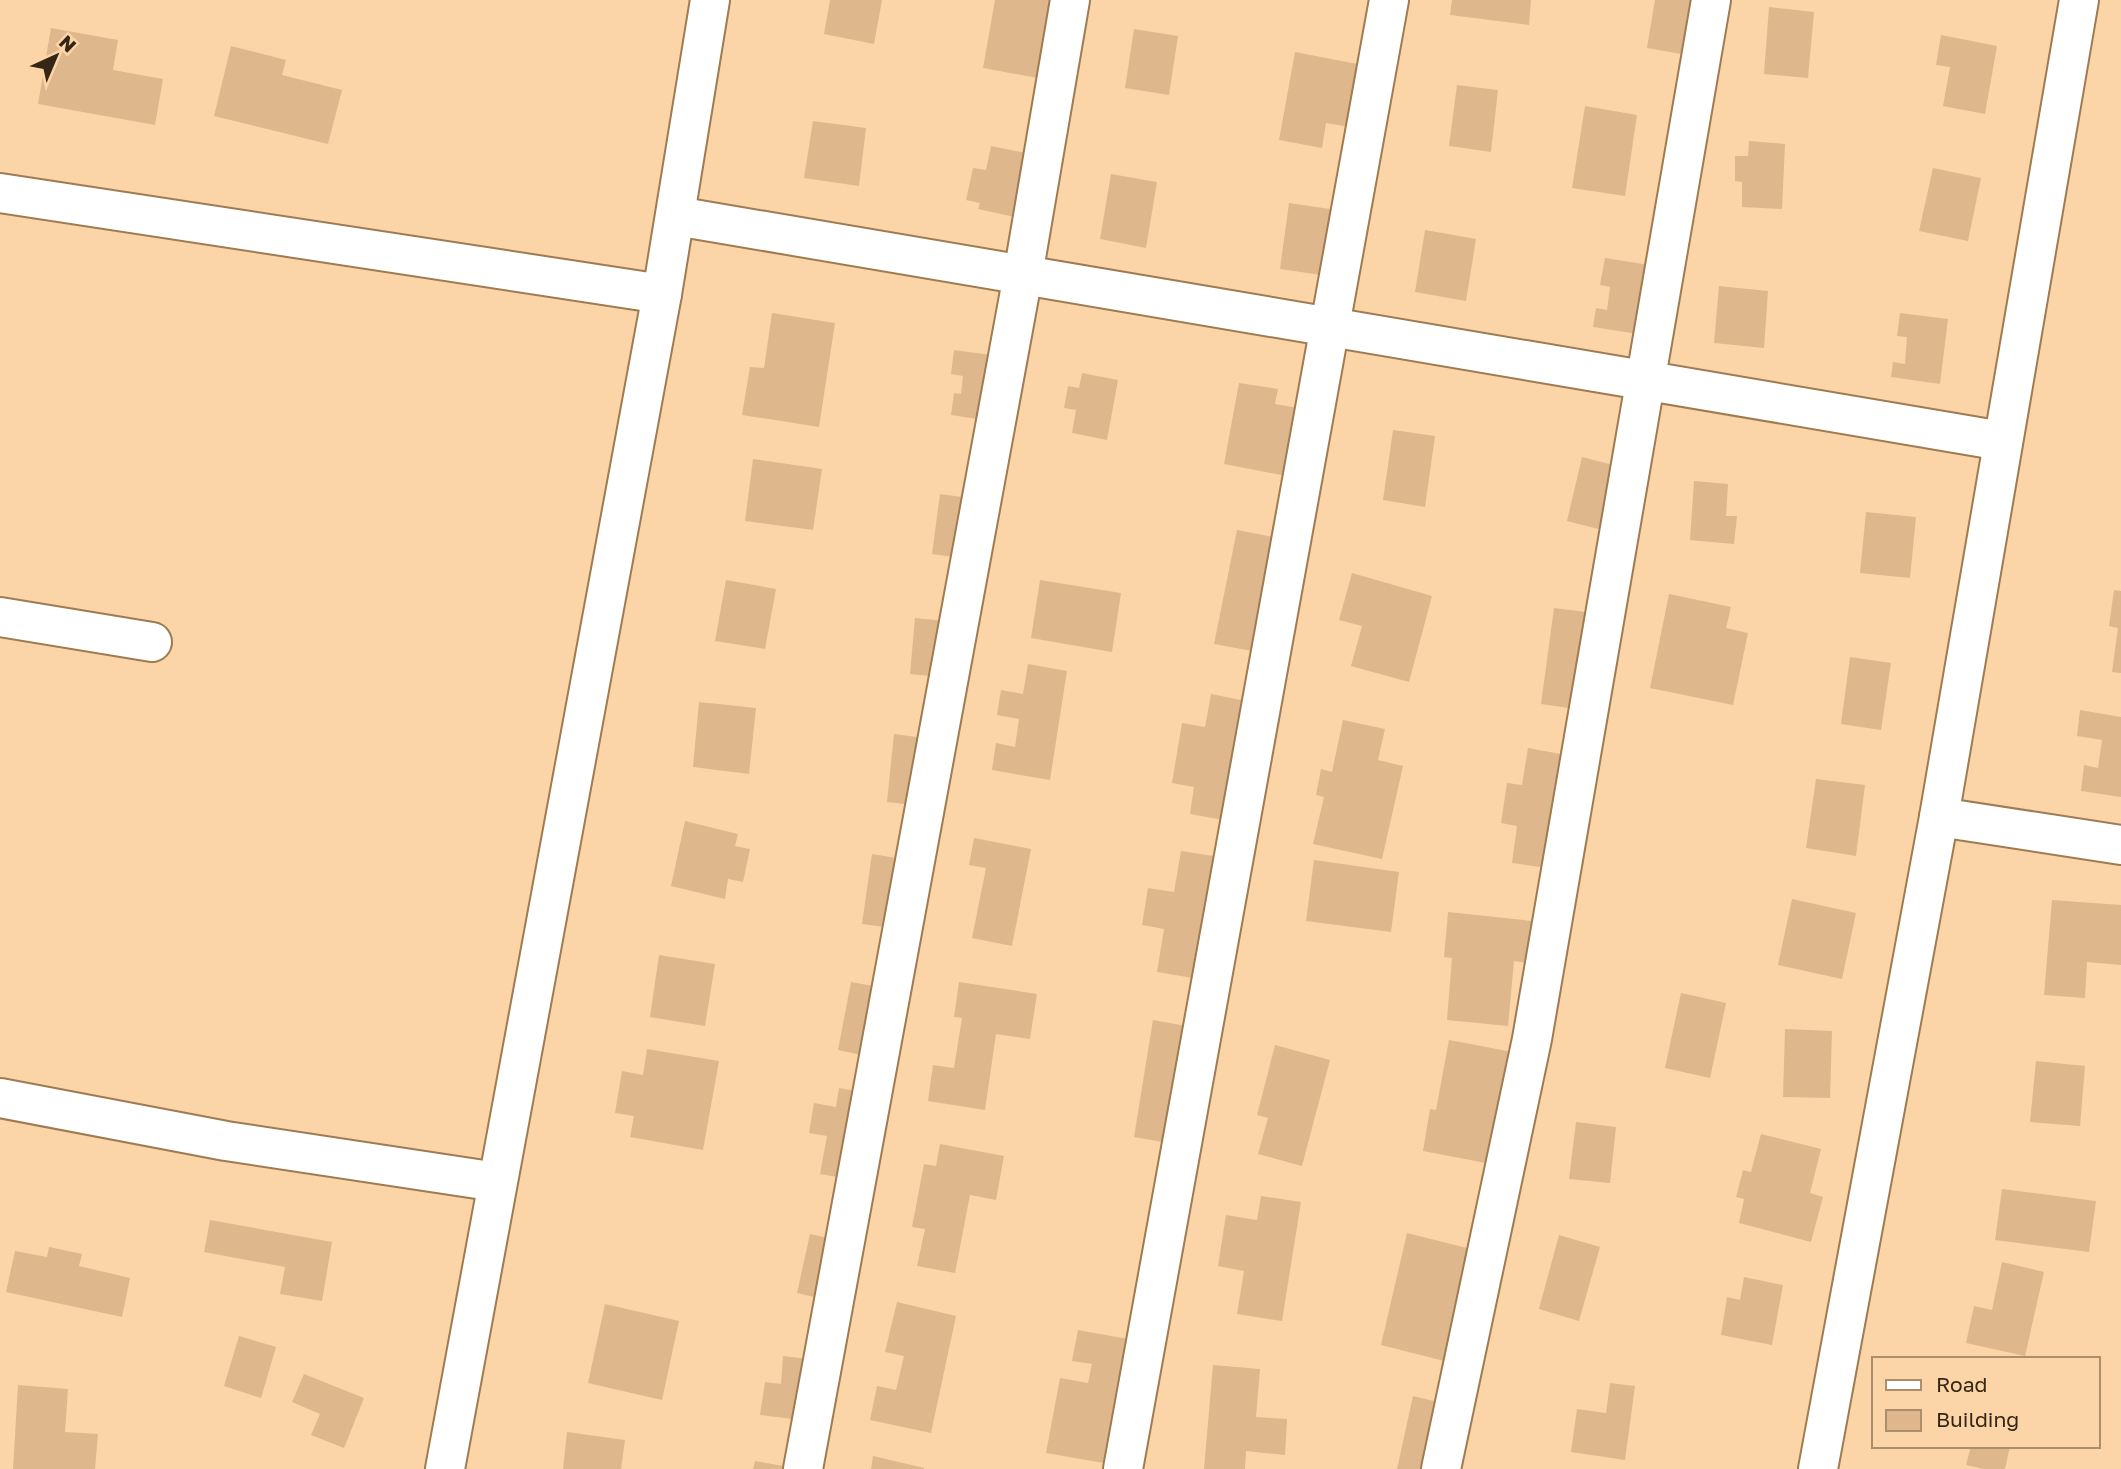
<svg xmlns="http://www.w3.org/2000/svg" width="2121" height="1469" viewBox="0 0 2121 1469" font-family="'Golos Text',sans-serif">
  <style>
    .building { fill: #deb88c }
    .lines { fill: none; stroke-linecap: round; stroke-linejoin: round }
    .minor-casing { stroke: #9e7b51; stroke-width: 42 }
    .minor { stroke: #fff; stroke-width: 38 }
  </style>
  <rect width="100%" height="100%" fill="#fbd4a7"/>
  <g class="building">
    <polygon points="830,0 882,0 874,44 824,34"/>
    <polygon points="995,0 1066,0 1054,81 983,68"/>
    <polygon points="1452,0 1531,0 1529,25 1450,15"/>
    <polygon points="1655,0 1690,0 1681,54 1647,48"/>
    <polygon points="1769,7 1814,12 1808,78 1764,74"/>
    <polygon points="51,28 118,40 113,70 163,79 155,125 38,104"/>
    <polygon points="1134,29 1178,36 1169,95 1125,88"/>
    <polygon points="1941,35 1997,46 1985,114 1943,106 1950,67 1936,65"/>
    <polygon points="231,46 286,60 282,75 342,90 328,144 214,116"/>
    <polygon points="1295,52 1373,67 1361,129 1326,123 1322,148 1279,140"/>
    <polygon points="1457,85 1498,90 1491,152 1449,146"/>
    <polygon points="1585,106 1637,115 1625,196 1572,188"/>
    <polygon points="813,121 866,128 859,186 804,178"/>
    <polygon points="1749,141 1785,144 1782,209 1742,207 1742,182 1735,181 1735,156 1748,156"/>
    <polygon points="991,146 1046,157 1033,221 978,209 980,203 966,200 973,168 986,170"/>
    <polygon points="1933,168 1981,178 1968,241 1919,231"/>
    <polygon points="1111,174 1157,182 1146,248 1100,239"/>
    <polygon points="1289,203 1337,210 1328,276 1280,269"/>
    <polygon points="1425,230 1476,239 1466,301 1415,292"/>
    <polygon points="1605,258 1656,266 1645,335 1593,327 1596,308 1607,310 1610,287 1600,285"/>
    <polygon points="1719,286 1768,291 1764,348 1714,343"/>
    <polygon points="772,313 835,323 819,427 742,415 750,367 764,368"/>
    <polygon points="1900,313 1948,319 1940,384 1891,377 1893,362 1905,364 1907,337 1897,336"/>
    <polygon points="954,350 1006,357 997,422 951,415 954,393 961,394 963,376 951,374"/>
    <polygon points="1082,373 1118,380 1107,440 1072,433 1076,410 1064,408 1068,386 1079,388"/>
    <polygon points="1239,383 1278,389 1275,404 1299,408 1287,476 1224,464"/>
    <polygon points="1393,430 1435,436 1425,507 1383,500"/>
    <polygon points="1582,457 1625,468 1610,532 1567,521"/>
    <polygon points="753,459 822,469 813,530 745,521"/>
    <polygon points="1694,481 1728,484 1726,516 1737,516 1734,544 1690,540"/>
    <polygon points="940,494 977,499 969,559 932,554"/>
    <polygon points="1866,512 1916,517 1910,578 1860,573"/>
    <polygon points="1237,530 1278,538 1263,653 1214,644"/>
    <polygon points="1352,573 1432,596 1409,682 1351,666 1362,626 1339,620"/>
    <polygon points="726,580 776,589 765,649 715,641"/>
    <polygon points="1040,580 1121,593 1112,652 1031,638"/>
    <polygon points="2114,590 2121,591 2121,673 2112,672 2118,628 2109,626"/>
    <polygon points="1669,594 1731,607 1726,628 1748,633 1733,705 1650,688"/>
    <polygon points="1554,608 1586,612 1576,709 1541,704"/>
    <polygon points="915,618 955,622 950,678 910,674"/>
    <polygon points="1850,657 1891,663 1881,730 1841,724"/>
    <polygon points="1028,664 1067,671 1050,780 992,770 996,743 1015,747 1019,719 997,715 1001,690 1023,694"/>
    <polygon points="1211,694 1251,702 1229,821 1190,814 1194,787 1172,783 1182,723 1205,727"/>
    <polygon points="699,702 756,708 749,774 693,767"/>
    <polygon points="2080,710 2121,717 2121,797 2081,791 2084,765 2098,768 2102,740 2077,736"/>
    <polygon points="1343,720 1385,729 1378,760 1403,766 1382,859 1313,844 1324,797 1316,795 1321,769 1332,772"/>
    <polygon points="894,734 939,740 932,807 887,802"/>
    <polygon points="1528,748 1566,755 1548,868 1512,863 1517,826 1501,823 1507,783 1522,785"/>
    <polygon points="1816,779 1865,785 1856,856 1806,848"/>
    <polygon points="685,821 738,834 735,846 750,849 743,882 728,879 725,899 671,886"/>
    <polygon points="974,838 1031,849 1012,946 972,938 986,868 969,865"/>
    <polygon points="1181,851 1220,857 1199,979 1157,972 1164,929 1142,925 1148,888 1174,892"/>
    <polygon points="872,854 921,862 900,929 862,924"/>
    <polygon points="1314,860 1399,872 1391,932 1306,921"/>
    <polygon points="1792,899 1856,913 1842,979 1778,965"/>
    <polygon points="2052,900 2121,905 2121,965 2087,962 2085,998 2044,995"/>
    <polygon points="1448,912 1532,921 1528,963 1514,961 1508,1026 1447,1020 1452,958 1444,957"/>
    <polygon points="659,955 715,964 705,1026 650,1017"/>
    <polygon points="851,982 889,989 875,1058 838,1050"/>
    <polygon points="959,982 1037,994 1030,1039 996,1034 985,1110 928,1101 933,1065 954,1068 962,1018 954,1017"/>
    <polygon points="1681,993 1726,1003 1710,1078 1665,1068"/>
    <polygon points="1153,1020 1192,1027 1173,1144 1134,1137"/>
    <polygon points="1785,1029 1832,1031 1830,1098 1783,1097"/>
    <polygon points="1449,1040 1518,1053 1512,1168 1423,1151 1430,1109 1436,1110"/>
    <polygon points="1275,1045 1330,1060 1302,1166 1258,1154 1268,1118 1257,1115"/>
    <polygon points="647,1049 719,1061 703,1150 630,1137 634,1116 615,1113 622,1071 643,1075"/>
    <polygon points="2036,1061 2085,1066 2080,1126 2030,1122"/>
    <polygon points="839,1088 877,1095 862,1181 820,1174 827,1136 809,1133 814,1103 836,1107"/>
    <polygon points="1576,1122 1616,1127 1610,1183 1569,1179"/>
    <polygon points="1761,1134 1821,1149 1810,1193 1823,1197 1811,1242 1739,1223 1744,1199 1736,1197 1743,1170 1751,1172"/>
    <polygon points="940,1144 1004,1156 996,1200 970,1195 955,1273 917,1266 925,1229 912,1227 924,1164 936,1166"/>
    <polygon points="2002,1189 2096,1201 2089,1252 1995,1240"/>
    <polygon points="1261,1196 1301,1202 1282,1321 1237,1314 1244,1271 1218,1266 1226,1215 1257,1220"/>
    <polygon points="210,1220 332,1242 322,1301 280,1294 285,1267 204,1252"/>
    <polygon points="1407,1233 1479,1251 1464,1366 1381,1345"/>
    <polygon points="810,1234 851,1243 823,1299 797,1293"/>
    <polygon points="1559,1235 1600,1247 1579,1321 1539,1309"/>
    <polygon points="49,1247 82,1254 79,1266 130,1278 122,1317 6,1292 15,1251 47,1257"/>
    <polygon points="2002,1262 2044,1272 2025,1356 1966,1343 1974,1306 1992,1310"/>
    <polygon points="1744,1277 1783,1285 1772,1345 1721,1335 1727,1297 1740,1300"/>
    <polygon points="897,1302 956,1316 931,1433 870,1420 877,1386 896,1390 904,1356 885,1352"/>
    <polygon points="605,1304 679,1321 662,1400 588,1383"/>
    <polygon points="1078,1330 1139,1341 1138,1469 1046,1453 1060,1378 1088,1383 1092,1364 1072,1361"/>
    <polygon points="239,1336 276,1347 261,1398 224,1386"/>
    <polygon points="783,1356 825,1361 818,1422 760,1415 765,1382 781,1384"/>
    <polygon points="1213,1365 1260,1369 1256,1417 1287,1419 1285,1455 1246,1451 1245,1469 1204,1469"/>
    <polygon points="304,1374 364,1398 344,1448 311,1435 320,1414 292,1402"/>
    <polygon points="1610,1383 1635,1386 1625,1460 1571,1452 1577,1409 1606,1413"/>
    <polygon points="18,1385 68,1389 65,1432 98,1434 95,1469 13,1469"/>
    <polygon points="1413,1396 1450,1405 1435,1469 1397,1469"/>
    <polygon points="567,1432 625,1440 621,1469 563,1469"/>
    <polygon points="1971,1446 2010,1446 2005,1469 1984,1469 1966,1465"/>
    <polygon points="873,1456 924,1468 924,1469 871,1469"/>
    <polygon points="755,1461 795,1468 795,1469 753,1469"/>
  </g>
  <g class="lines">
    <defs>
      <g id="minor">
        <polyline points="0,193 662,294"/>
        <polyline points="676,216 2002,441"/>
        <polyline points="0,617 152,642"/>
        <polyline points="1939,817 2121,845"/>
        <polyline points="0,1098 226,1141 497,1182"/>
        <polyline points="445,1469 662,294 710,0"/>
        <polyline points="803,1469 1023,275 1070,0"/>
        <polyline points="1123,1469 1389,0"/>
        <polyline points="1441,1469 1532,1039 1711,0"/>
        <polyline points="1818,1469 1939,817 2079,0"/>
      </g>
    </defs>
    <use href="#minor" class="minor-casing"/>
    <use href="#minor" class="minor"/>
  </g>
  <rect x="1872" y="1357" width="228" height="91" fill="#fbd4a7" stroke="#ac8e6d" stroke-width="2"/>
  <rect x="1886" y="1380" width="35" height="10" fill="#ffffff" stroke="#ac8e6d" stroke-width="2"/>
  <text x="1936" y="1392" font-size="21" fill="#352615">Road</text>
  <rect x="1886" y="1410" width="35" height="21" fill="#deb88c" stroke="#ac8e6d" stroke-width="2"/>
  <text x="1936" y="1427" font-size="21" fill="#352615">Building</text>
  <g transform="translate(56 56) rotate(44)" stroke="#fbd4a7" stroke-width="5" paint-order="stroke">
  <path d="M0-5L12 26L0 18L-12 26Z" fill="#352615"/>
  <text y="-10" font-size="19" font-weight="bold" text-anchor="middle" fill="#352615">N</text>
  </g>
</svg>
